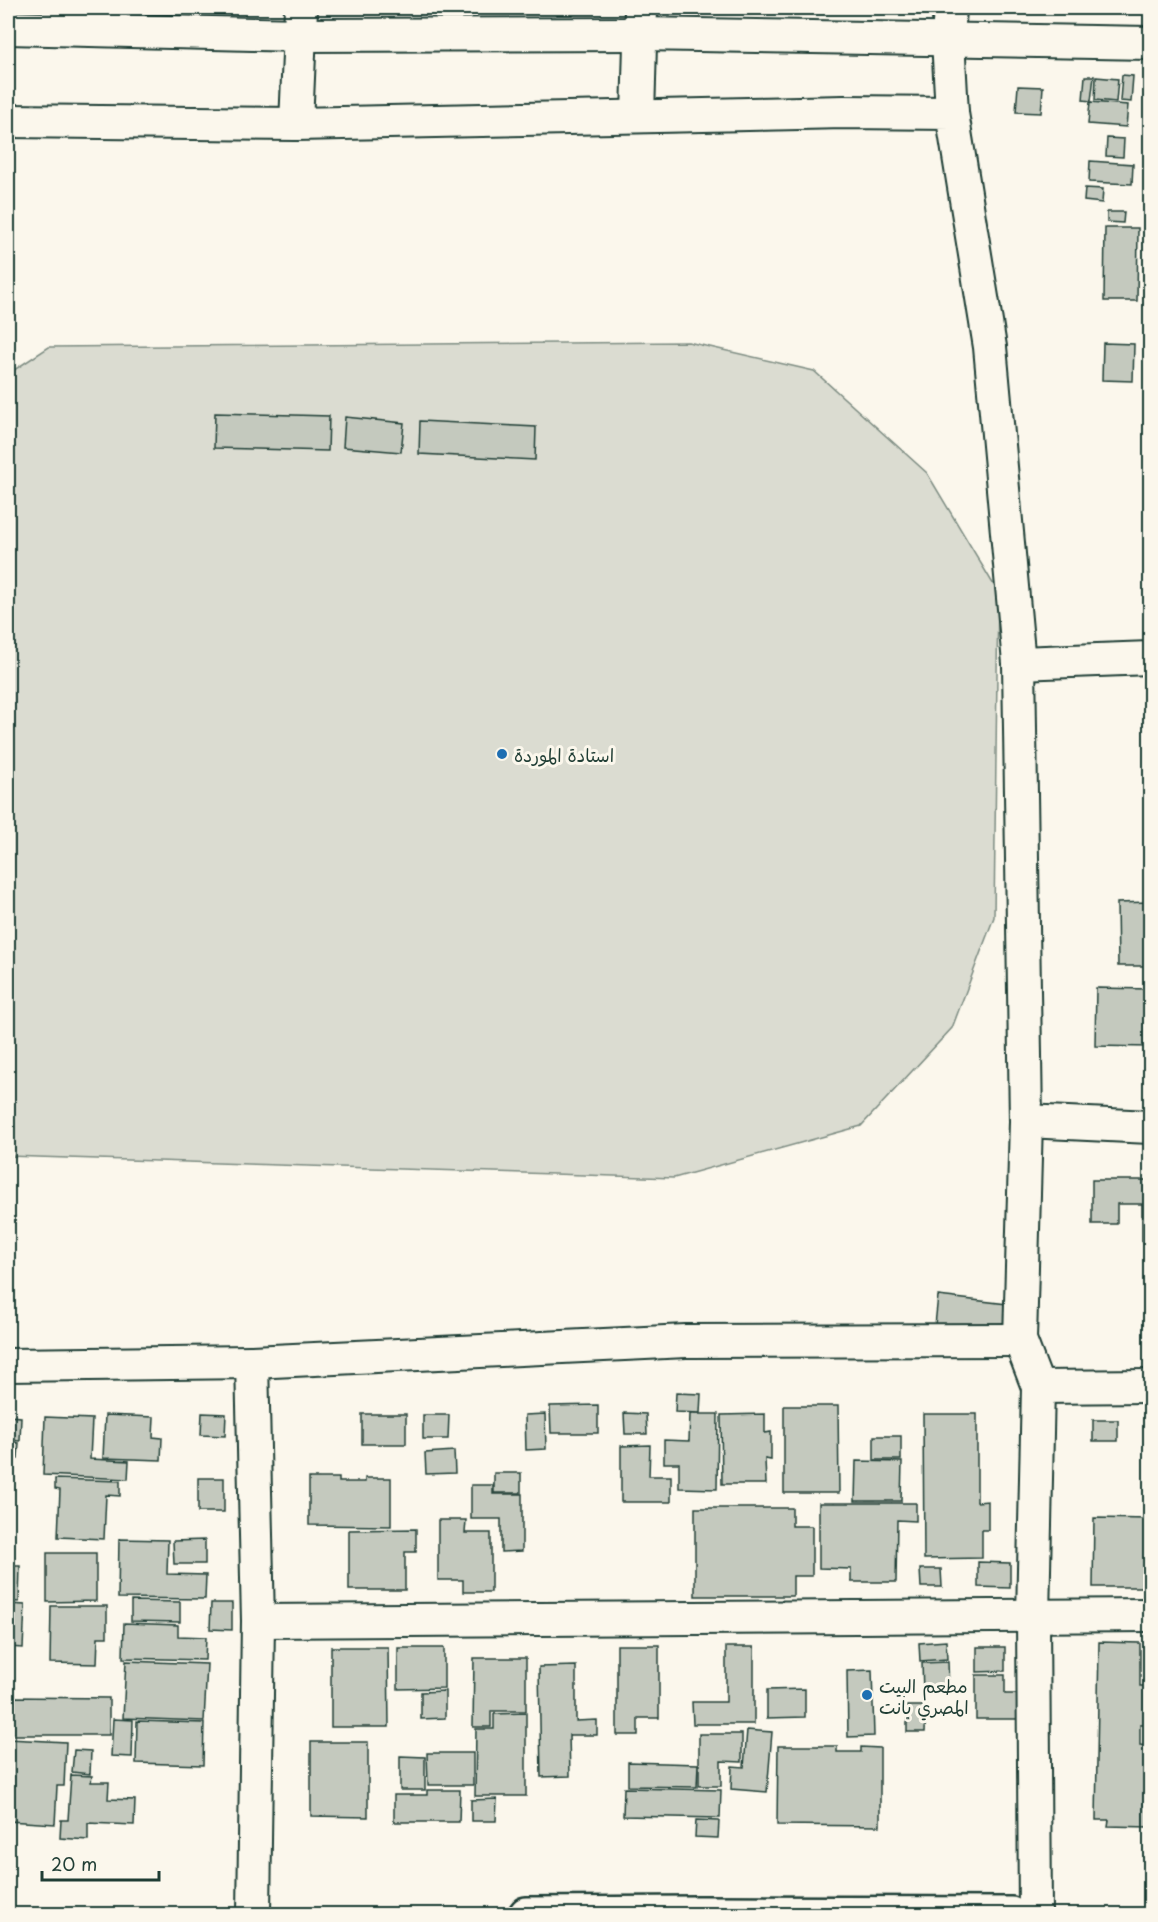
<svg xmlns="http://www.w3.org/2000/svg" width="1158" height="1922" viewBox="0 0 1158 1922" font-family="'Playpen Sans','Playpen Sans Arabic',sans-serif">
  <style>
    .green { fill: #dbdcd1; stroke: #7d8c82; stroke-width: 1.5 }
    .building { fill: #c4c9be; stroke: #1f3d34; stroke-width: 1.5 }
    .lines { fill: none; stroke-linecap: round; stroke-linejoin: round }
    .minor-casing { stroke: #1f3d34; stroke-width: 36 }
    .secondary-casing { stroke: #1f3d34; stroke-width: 38 }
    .minor { stroke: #fbf7ec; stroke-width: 32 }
    .secondary { stroke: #fbf7ec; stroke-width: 33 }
    .poi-dot { fill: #1f6fb2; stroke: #fbf7ec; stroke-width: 2 }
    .labels { text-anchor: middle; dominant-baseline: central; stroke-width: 6; stroke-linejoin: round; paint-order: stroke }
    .poi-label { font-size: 18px; fill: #1f3d34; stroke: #fbf7ec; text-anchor: start }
  </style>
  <rect width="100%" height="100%" fill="#fbf7ec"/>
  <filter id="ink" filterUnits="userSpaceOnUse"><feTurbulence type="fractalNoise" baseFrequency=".0167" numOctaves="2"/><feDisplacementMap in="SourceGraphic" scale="12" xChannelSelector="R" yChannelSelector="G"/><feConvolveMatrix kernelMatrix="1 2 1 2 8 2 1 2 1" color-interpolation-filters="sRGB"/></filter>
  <g filter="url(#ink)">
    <polygon class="green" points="688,342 814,371 927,473 998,592 994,917 952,1028 861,1126 674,1178 8,1156 8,374 49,347"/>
    <g class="building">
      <polygon points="1122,75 1133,76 1131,102 1120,101"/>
      <polygon points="1085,76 1094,76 1091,101 1083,100"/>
      <polygon points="1096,77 1118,79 1116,102 1095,100"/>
      <polygon points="1018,86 1043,87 1041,113 1016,112"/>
      <polygon points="1090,102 1128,105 1126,127 1088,124"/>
      <polygon points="1107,138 1124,139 1123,157 1106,156"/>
      <polygon points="1090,161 1133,164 1132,184 1089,182"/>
      <polygon points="1085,188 1103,189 1102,203 1084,201"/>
      <polygon points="1107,212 1124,212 1123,223 1107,222"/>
      <polygon points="1105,228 1138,228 1137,301 1104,301"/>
      <polygon points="1103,343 1134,344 1133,381 1102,380"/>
      <polygon points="215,413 329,416 328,451 214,448"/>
      <polygon points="345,417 404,423 401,452 343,447"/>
      <polygon points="420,421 536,427 535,460 419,454"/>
      <polygon points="1150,902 1150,966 1118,966 1117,903"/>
      <polygon points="1096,988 1150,989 1150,1047 1095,1046"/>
      <polygon points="1092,1180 1150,1180 1150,1241 1142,1241 1142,1204 1117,1204 1117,1224 1092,1224"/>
      <polygon points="938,1296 1007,1304 1003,1333 935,1325"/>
      <polygon points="676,1393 701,1394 700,1413 675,1412"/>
      <polygon points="598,1405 598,1433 551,1433 550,1406"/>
      <polygon points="784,1406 838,1406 839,1493 784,1493"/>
      <polygon points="202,1413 226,1414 225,1436 201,1435"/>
      <polygon points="624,1413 646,1414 647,1434 625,1434"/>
      <rect x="362" y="1414" width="44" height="30"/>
      <polygon points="545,1414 546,1449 526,1450 525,1415"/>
      <polygon points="690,1414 718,1414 717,1489 679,1488 679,1463 664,1463 664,1440 689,1441"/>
      <polygon points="765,1414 765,1433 771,1432 771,1460 765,1459 766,1484 722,1484 721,1415"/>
      <polygon points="923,1414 977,1414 977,1502 988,1501 988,1530 982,1530 982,1558 924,1559"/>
      <polygon points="105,1415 154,1417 153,1437 162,1438 161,1460 103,1458"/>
      <polygon points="423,1415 449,1415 448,1439 423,1439"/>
      <polygon points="8,1416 21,1417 20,1441 8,1440"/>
      <polygon points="45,1417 92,1419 90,1459 129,1461 128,1479 43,1475"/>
      <rect x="1093" y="1420" width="25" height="21"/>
      <rect x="874" y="1436" width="27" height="24"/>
      <polygon points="8,1442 19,1443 18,1459 8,1459"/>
      <polygon points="650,1445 649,1476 671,1476 671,1502 621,1502 621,1446"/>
      <polygon points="454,1451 455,1473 426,1474 425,1453"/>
      <polygon points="856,1461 902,1462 901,1501 855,1501"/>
      <rect x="494" y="1473" width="27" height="20"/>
      <rect x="198" y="1478" width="26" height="34"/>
      <polygon points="309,1478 339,1478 339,1482 365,1482 365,1478 391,1478 391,1526 309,1525"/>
      <polygon points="55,1479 120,1481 120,1496 106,1495 104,1539 58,1537 60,1490 55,1489"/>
      <polygon points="471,1485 493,1485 493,1494 522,1494 522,1551 501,1552 501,1519 471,1519"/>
      <polygon points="819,1503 916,1503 916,1521 897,1520 896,1582 851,1582 851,1569 819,1568"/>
      <polygon points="695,1508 792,1508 792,1526 812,1526 812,1576 793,1576 793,1596 695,1596"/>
      <polygon points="1094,1518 1149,1519 1148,1587 1093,1587"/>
      <polygon points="438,1520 466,1520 465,1533 491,1533 491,1592 463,1592 463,1580 438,1580"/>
      <polygon points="416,1529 416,1552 405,1552 405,1590 349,1590 349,1530"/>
      <polygon points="119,1539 168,1540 167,1574 206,1575 205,1599 118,1598"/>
      <polygon points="205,1540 205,1564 174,1564 173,1541"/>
      <polygon points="47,1553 96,1553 96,1601 47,1602"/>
      <polygon points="978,1562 1010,1563 1010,1588 978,1587"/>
      <polygon points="8,1566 20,1566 19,1602 8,1601"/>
      <polygon points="920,1569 941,1569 942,1587 921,1587"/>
      <polygon points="131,1601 180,1602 180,1622 131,1621"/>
      <polygon points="211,1603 232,1603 232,1630 210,1629"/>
      <polygon points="8,1604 25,1605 23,1648 8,1647"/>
      <polygon points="51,1606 107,1606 107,1637 98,1637 97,1664 50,1663"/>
      <polygon points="124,1623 178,1625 178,1636 206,1637 205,1660 123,1658"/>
      <polygon points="946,1641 947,1659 920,1661 919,1643"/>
      <polygon points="1099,1642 1140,1643 1140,1686 1149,1686 1148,1724 1140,1724 1140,1745 1149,1746 1150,1827 1108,1826 1109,1820 1096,1820"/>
      <polygon points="617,1645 659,1645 659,1718 638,1718 638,1735 617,1735"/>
      <polygon points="331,1647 388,1647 389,1727 331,1727"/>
      <polygon points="726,1647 754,1647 754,1724 693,1724 692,1702 726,1702"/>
      <polygon points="977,1647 1005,1647 1005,1671 977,1672"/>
      <polygon points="1147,1647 1150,1647 1150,1674 1146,1674"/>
      <polygon points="398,1648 444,1648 444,1688 398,1689"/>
      <polygon points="474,1658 526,1658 526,1711 491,1711 491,1727 473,1727"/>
      <polygon points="126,1661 207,1664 204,1721 123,1718"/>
      <polygon points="948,1662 949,1689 923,1691 922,1663"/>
      <polygon points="576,1666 576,1721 597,1720 597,1735 569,1735 570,1776 541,1777 539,1667"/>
      <polygon points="872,1670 874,1736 848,1737 847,1671"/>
      <polygon points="976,1675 1005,1675 1005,1694 1021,1694 1021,1719 976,1719"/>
      <polygon points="805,1689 805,1717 767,1718 767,1690"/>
      <polygon points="445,1691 445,1718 421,1719 421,1692"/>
      <polygon points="8,1697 109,1698 109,1735 8,1735"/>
      <polygon points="907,1706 926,1706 925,1732 907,1732"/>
      <polygon points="526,1713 526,1796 475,1796 476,1729 494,1729 494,1714"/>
      <polygon points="113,1719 133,1720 132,1757 111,1756"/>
      <polygon points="137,1721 204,1723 203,1765 136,1763"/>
      <polygon points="747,1730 772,1732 767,1792 731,1789 732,1766 744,1767"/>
      <polygon points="699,1734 742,1734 742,1762 721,1761 721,1786 699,1786"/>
      <polygon points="8,1739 66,1742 64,1786 57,1786 55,1824 8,1821"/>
      <polygon points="311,1742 368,1742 368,1817 311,1816"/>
      <polygon points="778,1746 837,1746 837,1752 861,1752 861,1747 880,1748 880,1826 777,1825"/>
      <polygon points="74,1750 91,1751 90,1774 72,1772"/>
      <polygon points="427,1753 473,1753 473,1785 428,1785"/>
      <polygon points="400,1756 425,1757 425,1790 400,1790"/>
      <polygon points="628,1762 698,1764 697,1787 628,1786"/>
      <polygon points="71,1775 92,1776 91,1782 109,1782 108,1799 135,1800 134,1825 88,1823 88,1840 60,1838 61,1820 68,1820"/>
      <polygon points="624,1788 721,1790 720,1818 623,1816"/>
      <polygon points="427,1790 460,1790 459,1822 394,1822 394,1795 427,1795"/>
      <polygon points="497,1799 496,1821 471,1821 471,1800"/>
      <polygon points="696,1820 719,1821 718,1838 695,1837"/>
    </g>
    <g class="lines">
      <defs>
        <g id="minor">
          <polyline points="950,8 948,39 952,113"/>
          <polyline points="8,28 299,35 640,34 1150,43"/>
          <polyline points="638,116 641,8"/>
          <polyline points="8,121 296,124 844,112 952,113 990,347 1019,663 1026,1121 1020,1340 1038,1387 1033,1616 1035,1914"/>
          <polyline points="296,124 301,8"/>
          <polyline points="1019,663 1150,658"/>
          <polyline points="1026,1121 1150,1127"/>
          <polyline points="8,1365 252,1362"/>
          <polyline points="1038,1387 1150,1386"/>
          <polyline points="258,1621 1150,1615"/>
          <polyline points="254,1914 258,1621 252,1362 686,1341 1020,1340"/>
        </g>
        <polyline id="secondary" points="526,1914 699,1913 1011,1914"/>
      </defs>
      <use href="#minor" class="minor-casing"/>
      <use href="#secondary" class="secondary-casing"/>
      <use href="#minor" class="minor"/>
      <use href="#secondary" class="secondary"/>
    </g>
  </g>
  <g class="poi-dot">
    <circle cx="502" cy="754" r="6"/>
    <circle cx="867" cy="1695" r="6"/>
  </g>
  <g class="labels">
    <g class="poi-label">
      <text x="514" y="754">استادة الموردة</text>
      <text x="879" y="1685">مطعم البيت<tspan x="879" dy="21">المصري بانت</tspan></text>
    </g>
  </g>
  <rect width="1158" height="1922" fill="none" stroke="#fbf7ec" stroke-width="30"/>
  <rect x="15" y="15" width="1128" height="1892" fill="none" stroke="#1f3d34" stroke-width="2" filter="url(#ink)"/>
  <path d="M42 1871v9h117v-9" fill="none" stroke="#1f3d34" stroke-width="3"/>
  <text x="51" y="1871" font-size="18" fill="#1f3d34" stroke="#fbf7ec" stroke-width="4.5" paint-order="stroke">20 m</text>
</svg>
